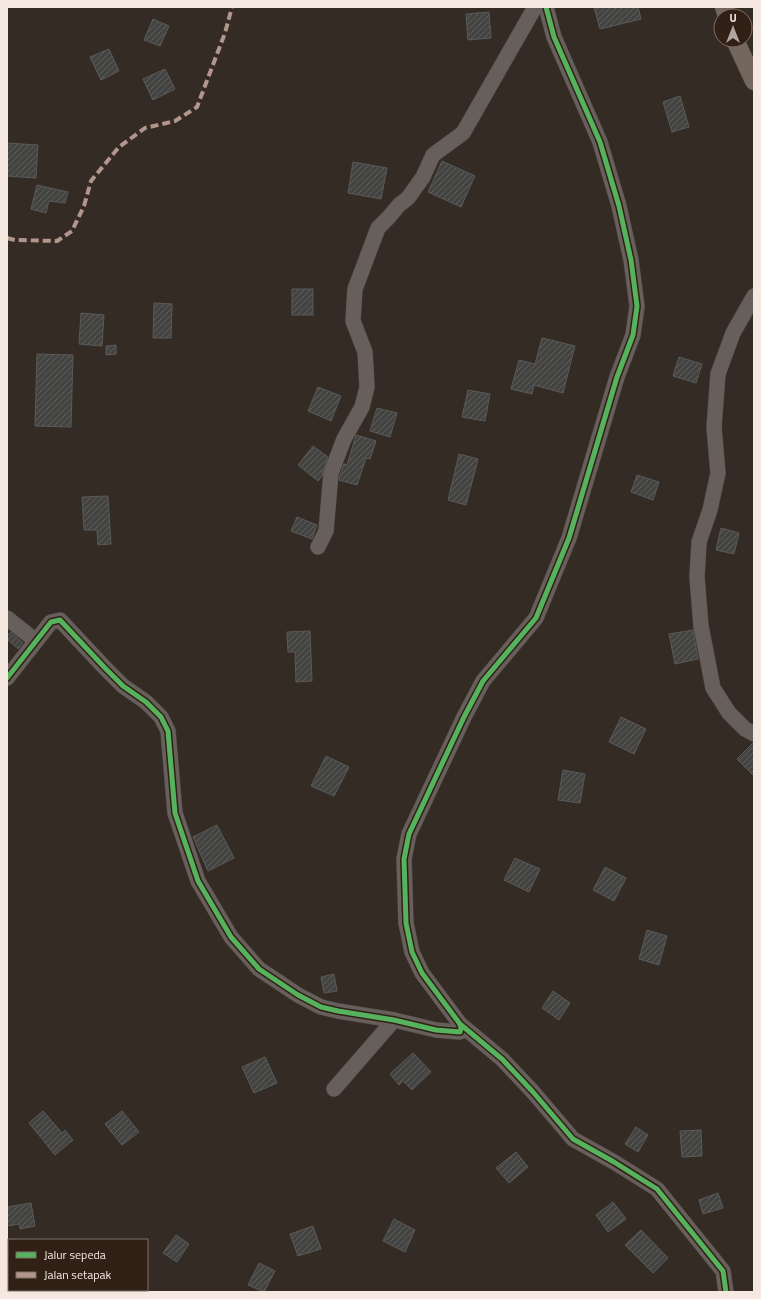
<svg xmlns="http://www.w3.org/2000/svg" width="761" height="1299" viewBox="0 0 761 1299" font-family="'Titillium Web',sans-serif">
  <style>
    .building { fill: url(#building-hatch); stroke: #5a5a5a }
    .lines { fill: none; stroke-linecap: round; stroke-linejoin: round }
    .minor-casing { stroke: #4f4641; stroke-width: 16 }
    .major-casing { stroke: #4f4641; stroke-width: 19 }
    .minor { stroke: #675f5b; stroke-width: 15 }
    .major { stroke: #74675e; stroke-width: 18 }
    .quiet { stroke: #b2968c; stroke-width: 4; stroke-dasharray: 8 4; stroke-linecap: butt }
    .cycleway-casing { stroke: #312015; stroke-width: 8 }
    .cycleway { stroke: #56b35d; stroke-width: 5 }
  </style>
  <defs>
    <pattern id="building-hatch" width="6" height="6" patternUnits="userSpaceOnUse"><rect width="6" height="6" fill="#434341"/><path d="M-1 1l2-2M0 6l6-6M5 7l2-2" fill="none" stroke="#5f5e5c"/></pattern>
  </defs>
  <rect width="100%" height="100%" fill="#352b25"/>
  <g class="building">
    <polygon points="594,7 638,7 641,19 600,29"/>
    <polygon points="489,12 491,38 468,40 466,14"/>
    <polygon points="153,19 169,26 160,46 144,40"/>
    <polygon points="109,49 119,71 101,80 90,57"/>
    <polygon points="165,69 175,89 153,100 143,79"/>
    <polygon points="680,96 689,127 672,132 663,102"/>
    <polygon points="7,143 38,145 36,178 7,176"/>
    <polygon points="442,161 475,176 461,207 428,192"/>
    <polygon points="353,162 387,168 381,199 348,193"/>
    <polygon points="37,185 68,192 65,203 49,201 46,213 31,209"/>
    <rect x="292" y="289" width="21" height="26"/>
    <polygon points="154,303 172,304 171,338 153,338"/>
    <polygon points="81,313 104,315 102,346 79,344"/>
    <polygon points="542,338 575,346 563,393 534,385 532,394 511,389 519,360 535,364"/>
    <polygon points="116,345 116,354 106,355 106,346"/>
    <polygon points="37,354 73,355 71,427 35,426"/>
    <polygon points="679,357 702,364 696,383 673,376"/>
    <polygon points="318,387 341,396 331,421 308,411"/>
    <polygon points="468,390 490,394 485,421 462,417"/>
    <polygon points="377,408 397,413 390,437 370,431"/>
    <polygon points="356,435 376,441 370,459 366,458 357,485 339,480 340,475 344,464 347,465"/>
    <polygon points="313,446 328,457 323,470 322,476 318,481 298,465"/>
    <polygon points="459,454 478,459 466,505 448,500"/>
    <polygon points="637,475 659,482 653,500 631,492"/>
    <polygon points="108,496 111,544 98,545 97,530 84,530 82,497"/>
    <polygon points="297,517 317,525 312,539 291,531"/>
    <polygon points="721,528 739,533 734,554 716,550"/>
    <polygon points="693,630 698,659 675,664 669,634"/>
    <polygon points="310,631 312,681 296,682 295,652 288,652 287,632"/>
    <polygon points="11,632 23,643 18,649 7,639 7,636"/>
    <polygon points="621,717 646,729 634,754 609,742"/>
    <polygon points="753,743 754,743 754,776 737,759"/>
    <polygon points="326,756 349,767 334,796 311,786"/>
    <polygon points="563,770 585,774 580,803 558,800"/>
    <polygon points="217,825 234,858 208,871 193,837"/>
    <polygon points="515,858 540,869 529,892 504,880"/>
    <polygon points="605,867 626,878 614,901 593,890"/>
    <polygon points="647,930 667,936 659,965 639,959"/>
    <polygon points="334,974 337,991 324,993 321,977"/>
    <polygon points="553,991 570,1003 559,1020 542,1008"/>
    <polygon points="413,1053 431,1072 412,1090 403,1081 399,1085 390,1074"/>
    <polygon points="265,1057 277,1083 254,1093 242,1067"/>
    <polygon points="43,1111 62,1133 65,1130 73,1140 55,1155 29,1123"/>
    <polygon points="122,1111 139,1132 122,1145 105,1124"/>
    <polygon points="636,1127 648,1135 638,1152 625,1144"/>
    <polygon points="701,1130 702,1156 682,1157 680,1131"/>
    <polygon points="516,1152 528,1167 509,1183 496,1168"/>
    <polygon points="718,1193 723,1208 703,1214 699,1200"/>
    <polygon points="613,1202 626,1219 608,1232 596,1215"/>
    <polygon points="31,1203 35,1226 20,1229 19,1224 7,1226 7,1207"/>
    <polygon points="394,1219 415,1230 405,1252 383,1241"/>
    <polygon points="313,1226 321,1249 298,1256 290,1234"/>
    <polygon points="641,1230 668,1258 653,1273 625,1245"/>
    <polygon points="176,1235 189,1244 177,1262 163,1253"/>
    <polygon points="259,1263 275,1271 264,1292 248,1285"/>
  </g>
  <g class="lines">
    <defs>
      <g id="minor">
        <polyline points="546,7 554,37 600,142 619,206 631,260 637,306 633,335 617,377 569,538 536,618 483,681 464,717 409,834 404,859 406,923 412,952 422,973 460,1024 502,1059 533,1092 573,1139 614,1162 657,1189 723,1271 726,1292"/>
        <polyline points="754,296 733,333 718,374 714,427 718,473 710,510 699,542 697,577 701,626 713,688 729,713 745,729 754,734"/>
        <polyline points="318,547 326,531 331,473 344,439 362,407 367,387 365,352 353,321 355,289 378,228 389,217 399,205 408,198 423,177 433,155 463,133 535,7"/>
        <polyline points="7,618 36,641"/>
        <polyline points="7,678 51,622 60,620 105,668 123,686 146,702 161,717 168,731 175,813 198,881 231,937 259,969 298,995 321,1007 338,1011 394,1020 436,1030 460,1032 461,1028 460,1024"/>
        <polyline points="334,1089 394,1020"/>
      </g>
      <g id="major">
        <polyline points="724,7 727,16"/>
        <polyline points="735,40 754,81"/>
      </g>
    </defs>
    <use href="#minor" class="minor-casing"/>
    <use href="#major" class="major-casing"/>
    <use href="#minor" class="minor"/>
    <use href="#major" class="major"/>
    <polyline class="quiet" points="7,238 15,240 57,241 72,231 84,206 91,181 119,147 145,128 175,121 197,107 225,33 232,7"/>
    <defs>
      <g id="cycleway">
        <polyline points="546,7 554,37 600,142 619,206 631,260 637,306 633,335 617,377 569,538 536,618 483,681 464,717 409,834 404,859 406,923 412,952 422,973 460,1024 502,1059 533,1092 573,1139 614,1162 657,1189 723,1271 726,1292"/>
        <polyline points="7,678 51,622 60,620 105,668 123,686 146,702 161,717 168,731 175,813 198,881 231,937 259,969 298,995 321,1007 338,1011 394,1020 436,1030 460,1032 461,1028 460,1024"/>
      </g>
    </defs>
    <use href="#cycleway" class="cycleway-casing"/>
    <use href="#cycleway" class="cycleway"/>
  </g>
  <rect width="761" height="1299" fill="none" stroke="#f4e8e1" stroke-width="16"/>
  <rect x="8" y="1239" width="140" height="52" fill="#312015" stroke="#7f7067"/>
  <rect x="16" y="1252" width="20" height="6" fill="#56b35d" stroke="#7f7067"/>
  <text x="44" y="1259" font-size="12" fill="#f4e8e1">Jalur sepeda</text>
  <rect x="16" y="1272" width="20" height="6" fill="#b2968c" stroke="#7f7067"/>
  <text x="44" y="1279" font-size="12" fill="#f4e8e1">Jalan setapak</text>
  <g transform="translate(733 28)"><circle r="19" fill="#312015" stroke="#7f7067"/>
  <path d="M0-3L7 15L0 10L-7 15Z" fill="#b1a69f"/>
  <text y="-6" font-size="11" font-weight="bold" text-anchor="middle" fill="#f4e8e1">U</text>
  </g>
</svg>
